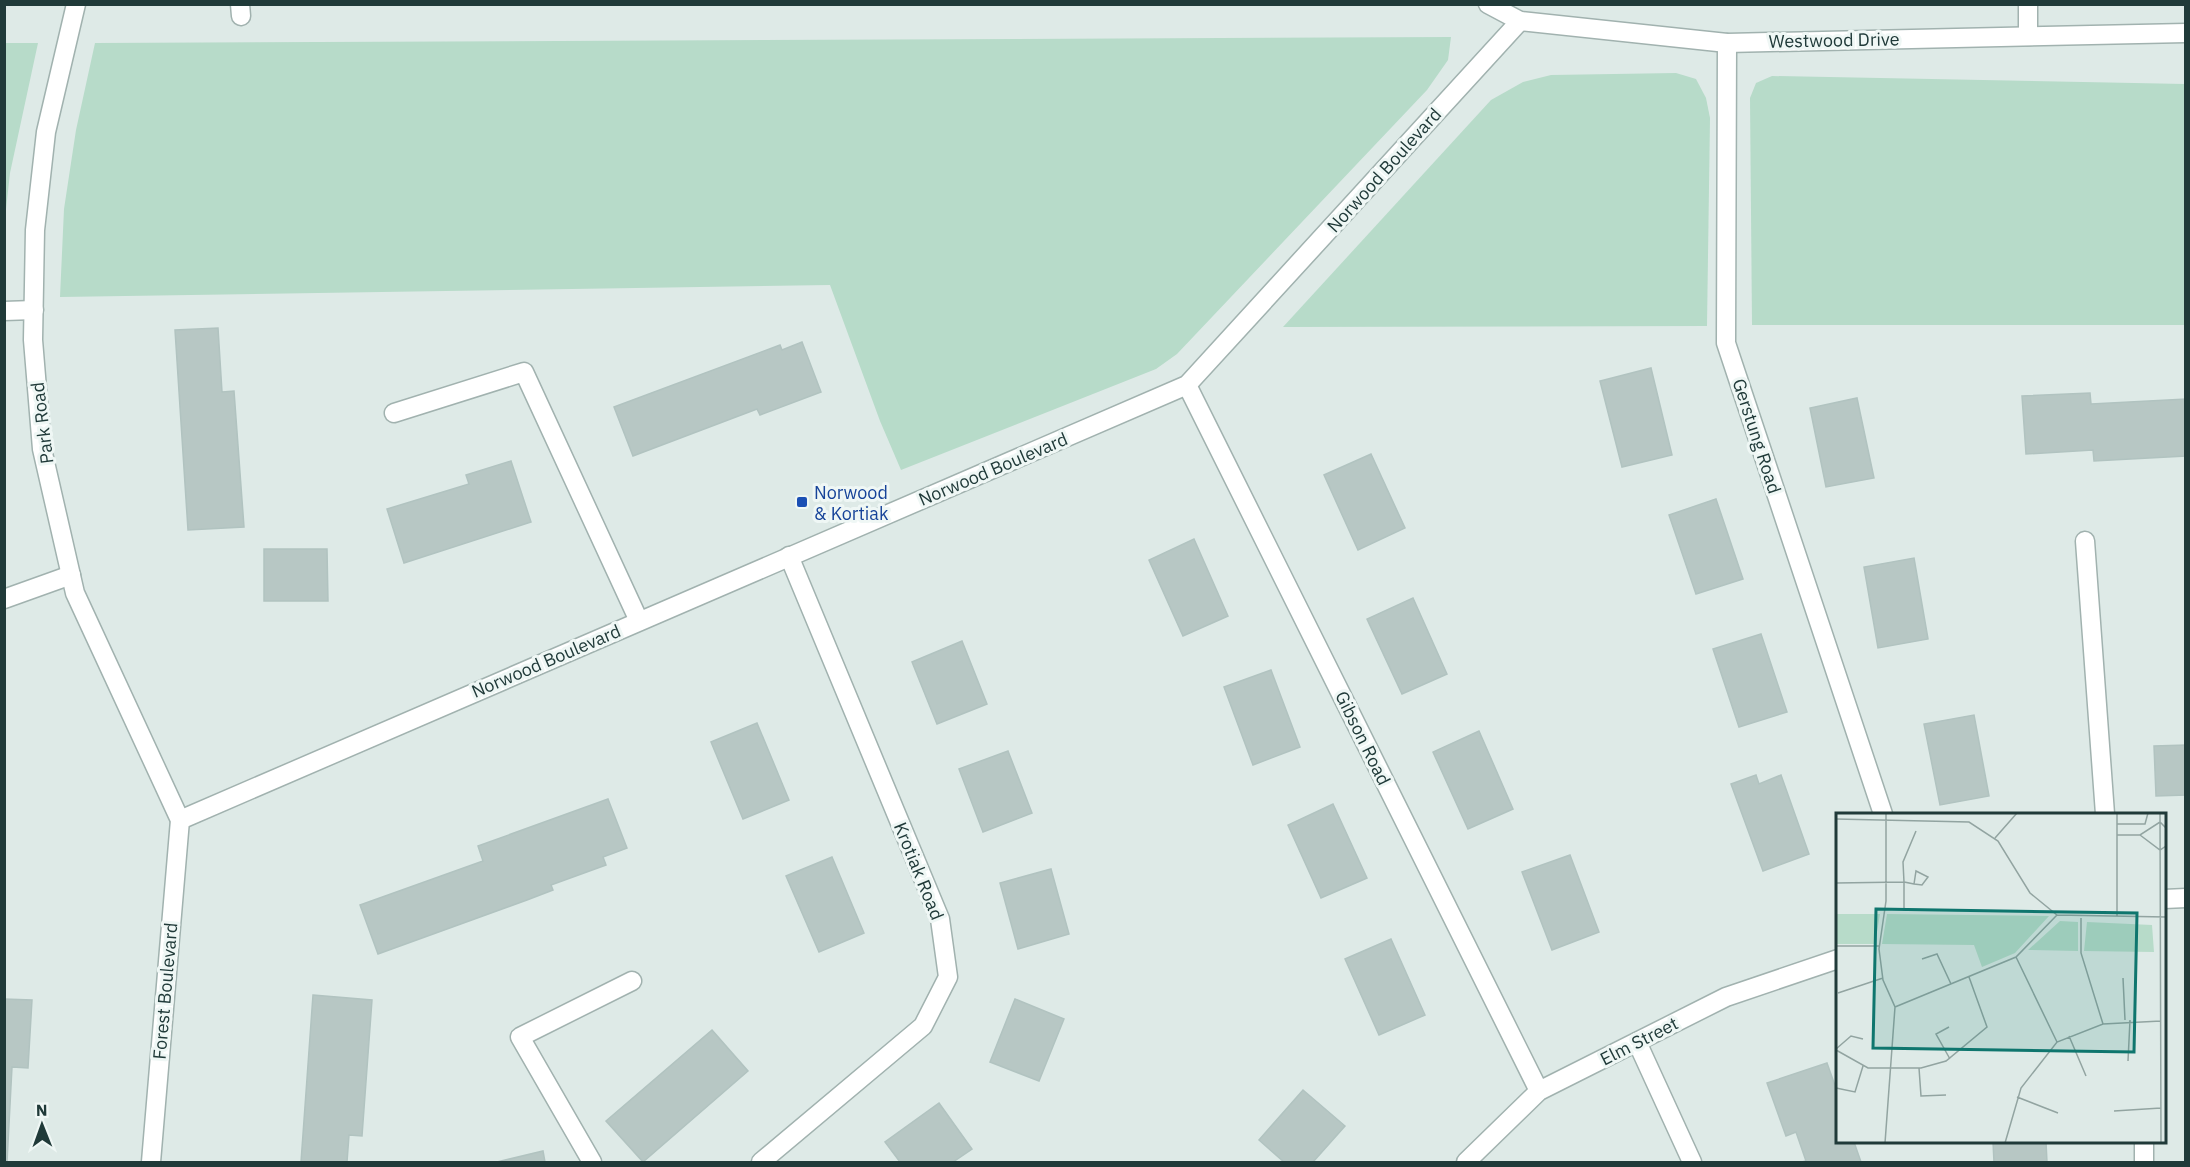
<svg xmlns="http://www.w3.org/2000/svg" width="2190" height="1167" viewBox="0 0 2190 1167" font-family="'IBM Plex Sans',sans-serif">
  <style>
    .green { fill: #b7dbc9 }
    .building { fill: #b7c7c4; stroke: #b1c3c0; stroke-width: 1.5 }
    .lines { fill: none; stroke-linecap: round; stroke-linejoin: round }
    .service-casing { stroke: #a1b2af; stroke-width: 21 }
    .minor-casing { stroke: #a1b2af; stroke-width: 21 }
    .tertiary-casing { stroke: #a1b2af; stroke-width: 21 }
    .service { stroke: #fff; stroke-width: 18 }
    .minor { stroke: #fff; stroke-width: 18 }
    .tertiary { stroke: #fff; stroke-width: 18 }
    .transit-dot { fill: #1a4fb4; stroke: #eff7f5; stroke-width: 2 }
    .labels { text-anchor: middle; dominant-baseline: central; stroke-width: 6; stroke-linejoin: round; paint-order: stroke }
    .street-label { font-size: 18px; fill: #203a39; stroke: #eff7f5 }
    .transit-label { font-size: 18px; fill: #164399; stroke: #eff7f5; text-anchor: start }
    .inset-road { fill: none; stroke: #92a4a1; stroke-width: 1.5 }
    .view { fill: #0f766e; fill-opacity: 0.15; stroke: #0f766e; stroke-width: 3 }
    .inset-edge { fill: none; stroke: #203a39; stroke-width: 3 }
  </style>
  <rect width="100%" height="100%" fill="#deeae7"/>
  <g class="green">
    <polygon points="1451,37 1448,60 1427,90 1177,354 1156,369 901,470 880,421 830,285 60,297 64,209 76,130 95,43"/>
    <polygon points="5,43 38,43 10,173 5,218"/>
    <polygon points="1676,73 1696,79 1706,98 1710,118 1707,326 1283,327 1491,100 1523,82 1551,75"/>
    <polygon points="1772,76 2185,84 2185,325 1752,325 1750,98 1756,83"/>
  </g>
  <g class="building">
    <polygon points="218,328 222,392 234,391 244,527 188,530 175,330"/>
    <polygon points="802,342 821,392 760,415 757,409 633,456 614,407 780,345 782,350"/>
    <polygon points="1651,368 1672,455 1622,467 1600,381"/>
    <polygon points="2090,393 2091,404 2186,399 2186,456 2094,461 2093,450 2026,454 2022,396"/>
    <polygon points="1857,398 1874,478 1826,487 1810,408"/>
    <polygon points="1371,454 1405,528 1358,550 1324,475"/>
    <polygon points="511,461 531,522 404,563 387,509 469,484 466,475"/>
    <polygon points="1716,499 1743,579 1696,594 1669,515"/>
    <polygon points="1194,539 1228,616 1183,636 1149,560"/>
    <polygon points="264,549 327,549 328,601 264,601"/>
    <polygon points="1914,558 1928,639 1878,648 1864,567"/>
    <polygon points="1413,598 1447,674 1402,694 1367,619"/>
    <polygon points="1761,634 1787,712 1739,727 1713,649"/>
    <polygon points="962,641 987,704 937,724 912,662"/>
    <polygon points="1271,670 1300,747 1253,765 1224,687"/>
    <polygon points="1974,715 1989,796 1940,805 1924,724"/>
    <polygon points="757,723 789,800 743,819 711,742"/>
    <polygon points="1479,731 1513,809 1468,829 1433,752"/>
    <polygon points="2186,745 2186,795 2156,796 2154,746"/>
    <polygon points="1008,751 1032,813 983,832 959,769"/>
    <polygon points="1756,775 1759,784 1781,775 1809,854 1763,871 1731,784"/>
    <polygon points="608,799 627,848 603,857 606,865 551,885 553,890 527,900 378,954 360,905 483,861 478,846"/>
    <polygon points="1333,804 1367,878 1321,898 1288,825"/>
    <polygon points="1570,855 1599,932 1552,950 1522,872"/>
    <polygon points="832,857 864,933 819,952 786,876"/>
    <polygon points="1051,869 1069,934 1018,949 1000,883"/>
    <polygon points="1391,939 1425,1015 1379,1035 1345,959"/>
    <polygon points="313,995 372,1000 362,1136 349,1135 347,1162 301,1162"/>
    <polygon points="4,999 32,1000 28,1068 12,1067 7,1162 4,1162"/>
    <polygon points="1015,999 1064,1019 1039,1081 990,1062"/>
    <polygon points="712,1030 748,1071 643,1162 606,1121"/>
    <polygon points="1827,1063 1838,1094 1838,1142 1854,1142 1861,1162 1802,1162 1806,1161 1796,1132 1786,1136 1767,1083"/>
    <polygon points="1303,1090 1345,1126 1313,1162 1284,1162 1259,1140"/>
    <polygon points="939,1103 972,1149 953,1162 900,1162 885,1142"/>
    <polygon points="1993,1142 2046,1142 2047,1162 1994,1162"/>
    <polygon points="543,1151 545,1162 497,1162"/>
  </g>
  <g class="lines">
    <defs>
      <g id="service">
        <polyline points="240,4 241,16"/>
        <polyline points="2028,4 2028,36"/>
        <polyline points="4,311 34,310"/>
        <polyline points="394,413 524,372 639,621"/>
        <polyline points="2085,541 2105,814"/>
        <polyline points="4,599 71,575"/>
        <polyline points="1637,1042 1692,1162"/>
        <polyline points="592,1162 520,1037 632,981"/>
        <polyline points="2144,1162 2144,1142"/>
      </g>
      <g id="minor">
        <polyline points="76,4 46,132 35,230 33,340 42,449 75,593 180,820 151,1162"/>
        <polyline points="1727,43 1726,343 1883,814"/>
        <polyline points="1187,385 1539,1091"/>
        <polyline points="180,820 1187,385 1520,21"/>
        <polyline points="2164,899 2186,898"/>
        <polyline points="761,1162 923,1026 948,977 940,919 789,556"/>
        <polyline points="1466,1162 1539,1091 1726,997 1838,959"/>
      </g>
      <polyline id="tertiary" points="1488,4 1520,21 1727,43 2186,33"/>
    </defs>
    <use href="#service" class="service-casing"/>
    <use href="#minor" class="minor-casing"/>
    <use href="#tertiary" class="tertiary-casing"/>
    <use href="#service" class="service"/>
    <use href="#minor" class="minor"/>
    <use href="#tertiary" class="tertiary"/>
  </g>
  <rect class="transit-dot" x="796" y="496" width="12" height="12" rx="3"/>
  <g class="labels">
    <g class="street-label">
      <text transform="translate(1834 40) rotate(-1)">Westwood Drive</text>
      <text transform="translate(1384 170) rotate(-48)">Norwood Boulevard</text>
      <text transform="translate(42 423) rotate(-97)">Park Road</text>
      <text transform="translate(1757 436) rotate(72)">Gerstung Road</text>
      <text transform="translate(993 469) rotate(-23)">Norwood Boulevard</text>
      <text transform="translate(546 661) rotate(-23)">Norwood Boulevard</text>
      <text transform="translate(1363 738) rotate(64)">Gibson Road</text>
      <text transform="translate(919 871) rotate(68)">Krotiak Road</text>
      <text transform="translate(165 991) rotate(-85)">Forest Boulevard</text>
      <text transform="translate(1639 1041) rotate(-27)">Elm Street</text>
    </g>
    <g class="transit-label">
      <text x="814" y="492">Norwood<tspan x="814" dy="21">&amp; Kortiak</tspan></text>
    </g>
  </g>
  <g transform="translate(1836 813)">
    <rect width="330" height="330" fill="#deeae7"/>
    <path d="M 0,101 L 44,101 L 39,131 L 0,131 ZM 51,101 L 213,103 L 179,140 L 146,154 L 138,132 L 46,131 ZM 224,108 L 242,109 L 242,138 L 192,137 ZM 251,109 L 316,112 L 318,139 L 248,138 Z" fill="#b7dbc9"/>
    <path class="inset-road" d="M 324,0 L 325,330M 0,6 L 133,9 L 162,28 L 194,80 L 221,102 L 330,104M 281,11 L 309,11 L 312,0M 281,22 L 304,22 L 324,9 L 330,15M 304,22 L 324,37 L 330,33M 159,25 L 181,0M 0,70 L 68,69 L 67,49 L 80,18M 68,98 L 68,69 L 78,71 L 86,72 L 92,64 L 80,58 L 78,71M 281,104 L 281,0M 245,105 L 245,140 L 267,211M 0,133 L 43,133M 180,144 L 221,229M 86,146 L 101,141 L 115,171M 287,165 L 289,207M 2,180 L 47,165M 59,194 L 180,144 L 221,102M 113,214 L 100,221 L 114,246M 233,223 L 250,263M 0,236 L 15,223 L 27,226M 0,237 L 32,255 L 85,255 L 110,248 L 151,214 L 133,164M 292,248 L 294,207M 83,255 L 85,283 L 110,282M 0,275 L 19,279 L 27,253M 181,284 L 222,300M 278,298 L 325,295M 49,330 L 59,194 L 47,167 L 43,136 L 50,88 L 50,0M 169,330 L 185,275 L 221,229 L 267,211 L 325,208"/>
    <path class="view" d="M 40,96 L 301,100 L 298,239 L 37,235 Z"/>
    <rect width="330" height="330" class="inset-edge"/>
  </g>
  <rect width="2190" height="1167" fill="none" stroke="#203a39" stroke-width="12"/>
  <g transform="translate(42 1125) rotate(359)" stroke="#eff7f5" stroke-width="4.5" paint-order="stroke">
  <path d="M0-4.5L10 22L0 15L-10 22Z" fill="#203a39"/>
  <text y="-9" font-size="16" font-weight="bold" text-anchor="middle" fill="#203a39">N</text>
  </g>
</svg>
